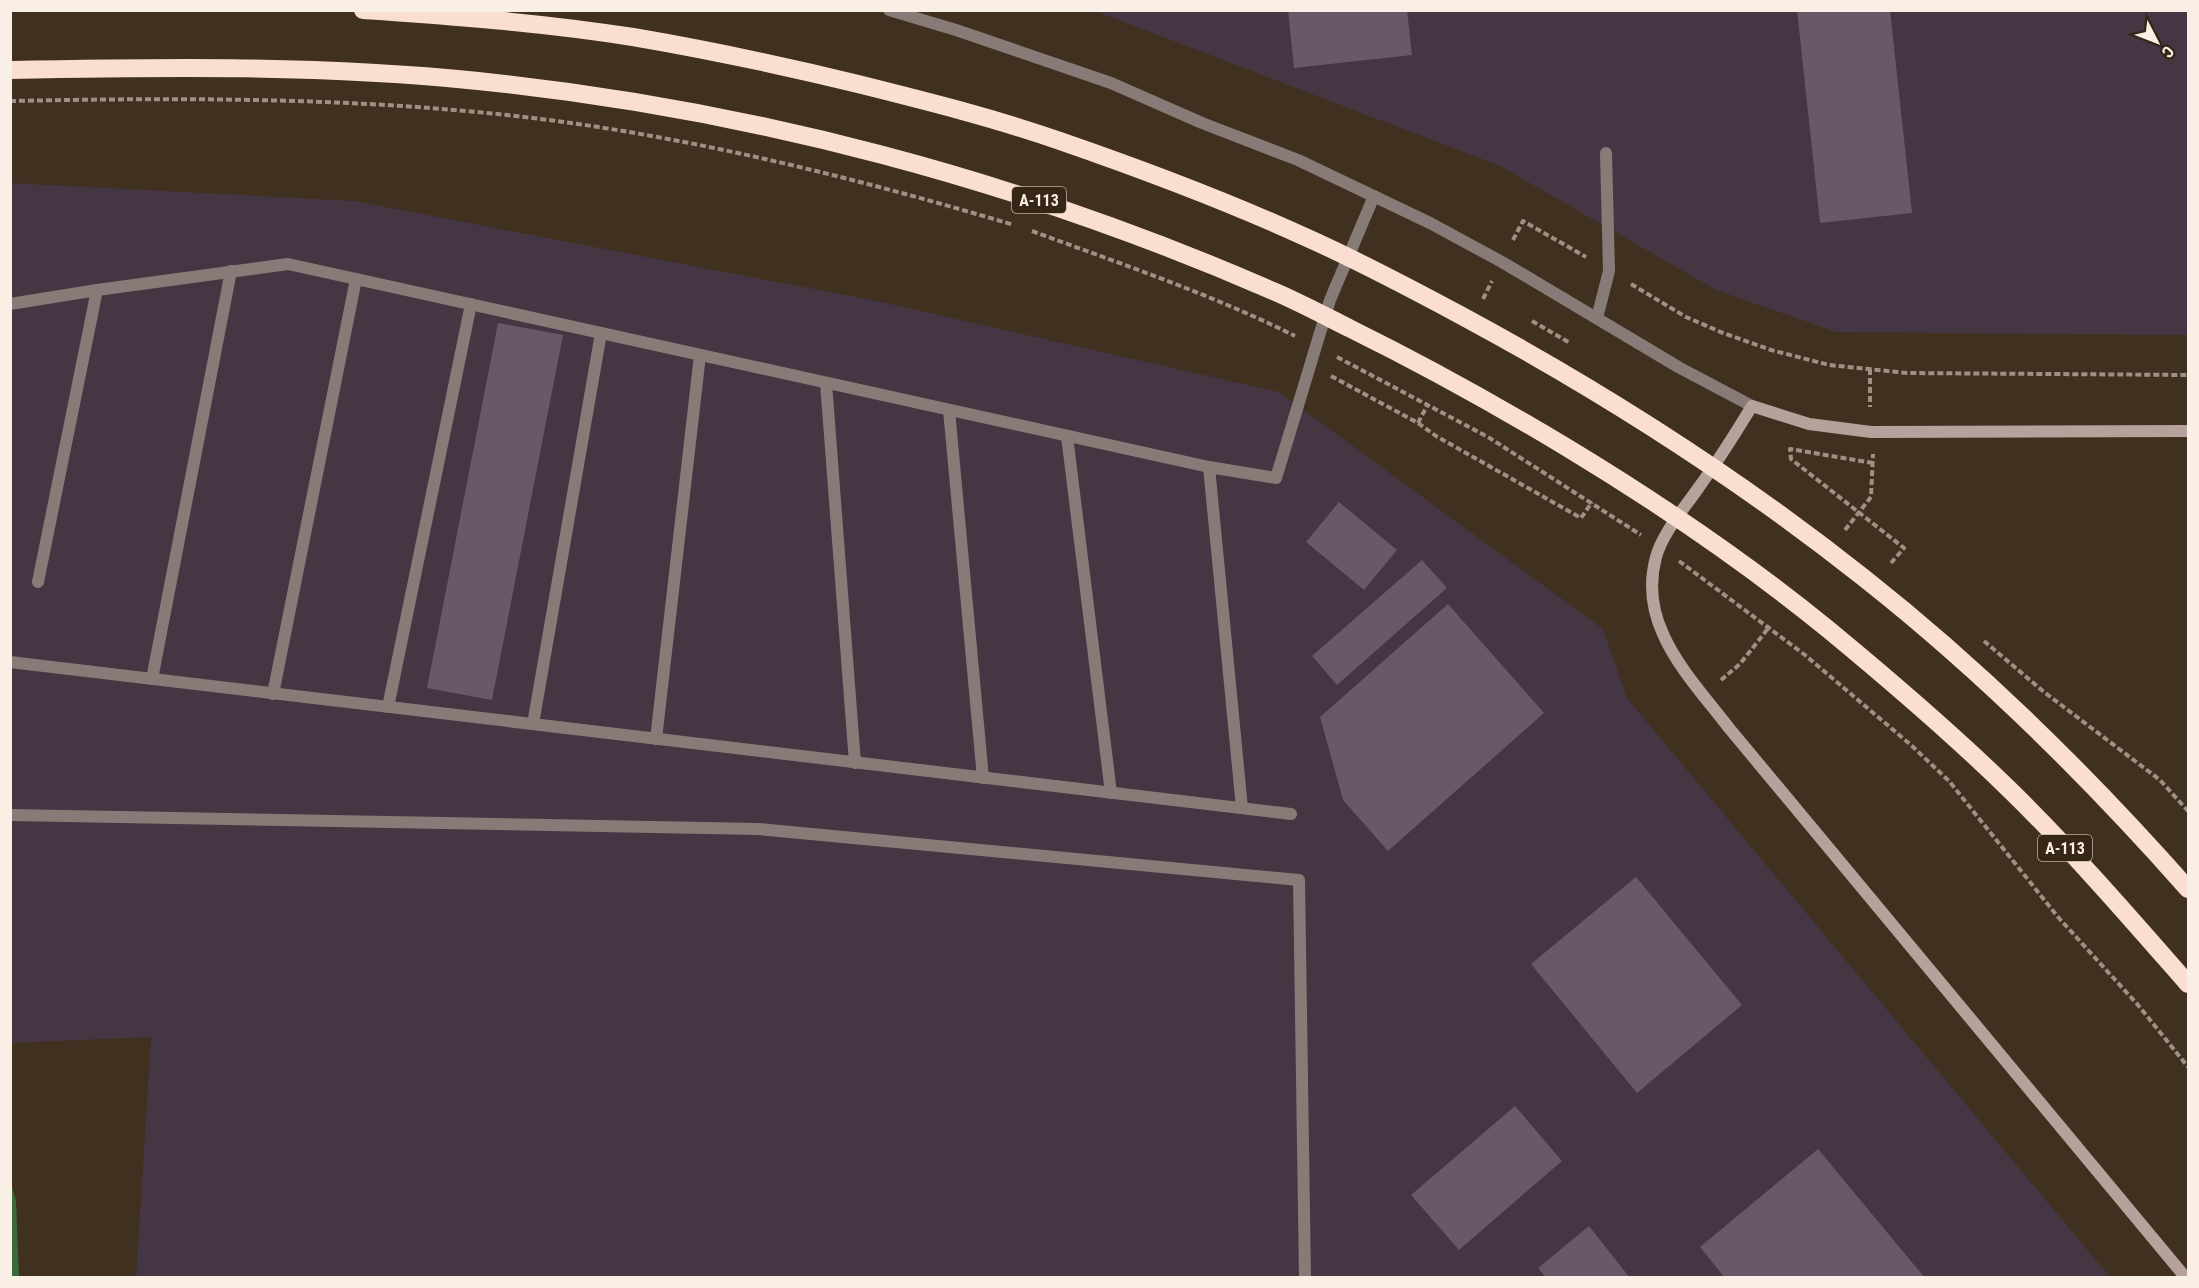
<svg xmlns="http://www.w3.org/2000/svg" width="2199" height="1288" viewBox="0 0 2199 1288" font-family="'Roboto Condensed',sans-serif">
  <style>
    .industrial { fill: #443643 }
    .green { fill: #3a693a }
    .building { fill: #6a5767 }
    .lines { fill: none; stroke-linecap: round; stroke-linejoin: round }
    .path { stroke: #9e9183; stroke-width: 4; stroke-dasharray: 6 3; stroke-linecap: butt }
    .lane { stroke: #867b76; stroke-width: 12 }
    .secondary { stroke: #b5a39b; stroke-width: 12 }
    .highway { stroke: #faded1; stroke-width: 18 }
    .labels { text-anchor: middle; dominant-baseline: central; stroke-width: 6; stroke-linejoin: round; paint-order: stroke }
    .shield { fill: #362616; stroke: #bfb3a7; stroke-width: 1.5 }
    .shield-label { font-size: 16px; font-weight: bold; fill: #faefe5 }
  </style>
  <rect width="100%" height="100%" fill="#40301f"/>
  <g class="industrial">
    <polygon points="1095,11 2188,11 2188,335 1836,332 1716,290 1500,166"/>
    <polygon points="10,183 354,201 877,301 1279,392 1603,629 1627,698 2110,1277 136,1277 151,1037 11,1043"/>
  </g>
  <polygon class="green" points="11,1183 16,1201 19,1277 11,1277"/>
  <g class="building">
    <polygon points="1288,10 1407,10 1412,55 1294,68"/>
    <polygon points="1797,10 1890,10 1912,213 1820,223"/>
    <polygon points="498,323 563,335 492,700 427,688"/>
    <polygon points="1339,502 1397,550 1364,590 1306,542"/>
    <polygon points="1422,560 1447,588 1337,685 1312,656"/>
    <polygon points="1448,604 1544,713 1388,851 1343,800 1320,717"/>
    <polygon points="1636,877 1742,1005 1637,1093 1531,964"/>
    <polygon points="1515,1106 1562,1161 1459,1250 1411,1195"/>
    <polygon points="1818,1149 1925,1278 1725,1278 1700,1247"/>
    <polygon points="1589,1226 1630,1278 1546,1278 1538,1268"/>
  </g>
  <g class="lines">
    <g class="path">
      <path d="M 10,101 C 212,97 417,97 617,130 C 751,152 883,186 1014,225"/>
      <path d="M 1032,231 C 1121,264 1211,294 1295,336"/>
      <polyline points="1513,240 1523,221 1586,257"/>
      <polyline points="1631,284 1686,317 1723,333 1771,350 1829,365 1907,373 2188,375"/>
      <polyline points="1483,299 1492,281"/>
      <polyline points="1532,321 1570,343"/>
      <polyline points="1337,357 1488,437 1641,535"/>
      <polyline points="1870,369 1870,407"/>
      <polyline points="1331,376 1418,423 1436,436 1581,518 1592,502"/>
      <polyline points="1418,423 1428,404"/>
      <polyline points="1873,463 1790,449 1791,459 1904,548 1891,563"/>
      <polyline points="1845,530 1871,497 1873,454"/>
      <polyline points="1679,561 1805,655 1911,745 1949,781 2058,917 2138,1005 2188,1067"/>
      <polyline points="1984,641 2044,692 2160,780 2188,811"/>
      <polyline points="1721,680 1740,664 1770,626"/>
    </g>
    <g class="lane">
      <polyline points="889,10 956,30 1111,83 1202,123 1298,160 1430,223 1502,262 1680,368 1752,406"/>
      <polyline points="10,304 97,290 288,264 1209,467 1242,808"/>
      <polyline points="1597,318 1609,271 1606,153"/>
      <polyline points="826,383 855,763"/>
      <polyline points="949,410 983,778"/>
      <polyline points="1067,436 1111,793"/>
      <polyline points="1209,467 1276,478 1330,300 1374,196"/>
      <polyline points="38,582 97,290"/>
      <polyline points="10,662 1291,814"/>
      <polyline points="152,679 231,271"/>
      <polyline points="273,694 356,279"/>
      <polyline points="388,707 471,304"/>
      <polyline points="533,724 601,333"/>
      <polyline points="656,739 700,355"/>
      <polyline points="10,815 758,829 1299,880 1305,1278"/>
    </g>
    <path class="secondary" d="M 2186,1278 L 1729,728 C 1706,698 1678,668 1663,634 C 1652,610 1649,583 1656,557 C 1663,532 1684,509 1699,487 C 1718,461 1735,434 1752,406 L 1809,424 L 1871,432 L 2188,431"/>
    <g class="highway">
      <path d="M 363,10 C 453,16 544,23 633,37 C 709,50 784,66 858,84 C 926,101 994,118 1060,141 C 1141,169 1224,200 1303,236 C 1357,260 1410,288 1462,316 C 1603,392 1738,478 1864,578 C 1982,671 2089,777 2188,889"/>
      <path d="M 10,70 C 166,67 323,65 478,81 C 752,109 1021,181 1273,291 C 1299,302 1325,316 1351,329 C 1424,365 1496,405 1566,447 C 1657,502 1747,563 1829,630 C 1892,682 1955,736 2013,793 C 2075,854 2131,919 2188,984"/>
    </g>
  </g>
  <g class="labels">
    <g class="shield">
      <rect x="1012" y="187" width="54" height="26" rx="4.5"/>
      <rect x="2038" y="835" width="54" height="26" rx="4.5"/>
    </g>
    <g class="shield-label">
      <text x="1039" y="200">А-113</text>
      <text x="2065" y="848">А-113</text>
    </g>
  </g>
  <rect width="2199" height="1288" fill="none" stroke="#faefe5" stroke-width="24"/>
  <g transform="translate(2157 42) rotate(132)" stroke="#362616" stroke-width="4.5" paint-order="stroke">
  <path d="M0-4.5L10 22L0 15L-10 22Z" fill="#faefe5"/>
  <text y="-9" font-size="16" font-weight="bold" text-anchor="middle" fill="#faefe5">С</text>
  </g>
</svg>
